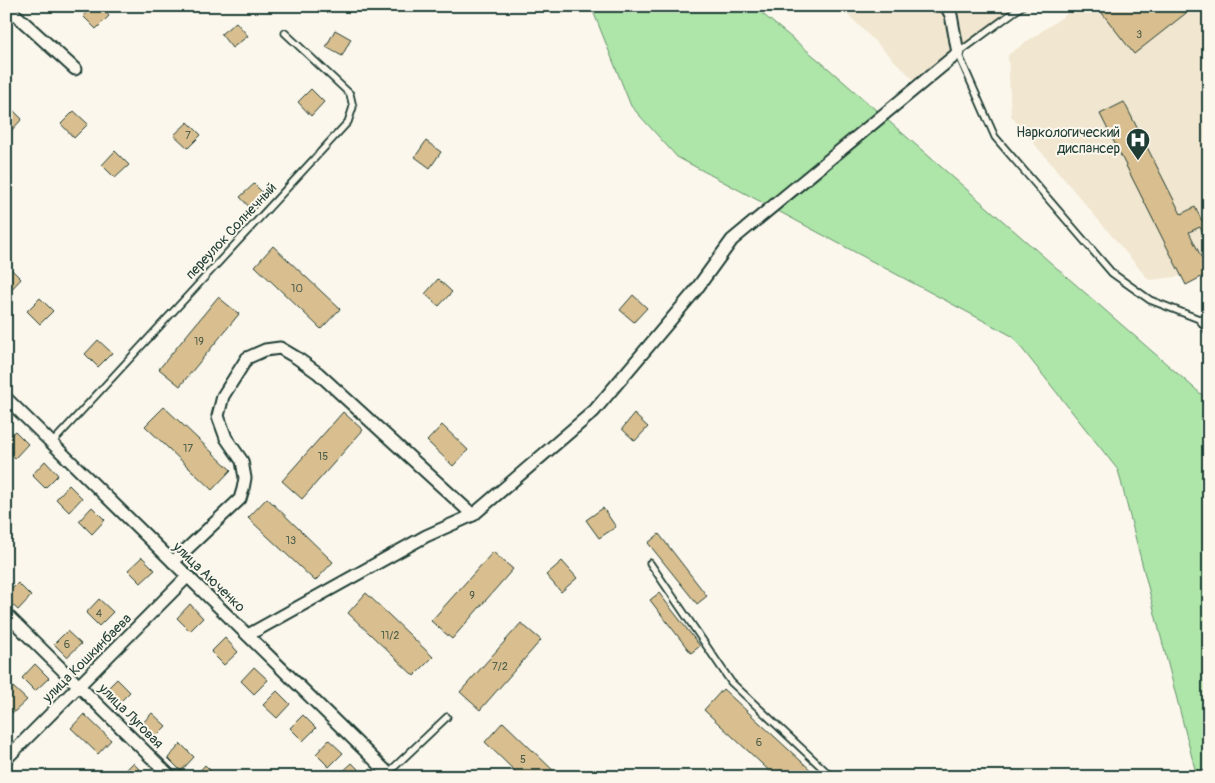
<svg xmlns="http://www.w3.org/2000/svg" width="1215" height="783" viewBox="0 0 1215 783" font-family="Pangolin,sans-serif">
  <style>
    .built { fill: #f1e6d0 }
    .green { fill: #aee5a8; stroke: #66916e }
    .building { fill: #d9bf8f; stroke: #1f3d34 }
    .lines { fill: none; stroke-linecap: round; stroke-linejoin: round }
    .lane-casing { stroke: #1f3d34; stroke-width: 9 }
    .street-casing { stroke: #1f3d34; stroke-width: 15 }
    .lane { stroke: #fbf7ec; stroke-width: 5.5 }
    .street { stroke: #fbf7ec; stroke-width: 11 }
    .labels { text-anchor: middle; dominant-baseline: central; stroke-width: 4; stroke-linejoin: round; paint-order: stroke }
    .number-label { font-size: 11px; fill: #4e5e4b }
    .poi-label { font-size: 14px; fill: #1f3d34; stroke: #fbf7ec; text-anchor: end }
    .street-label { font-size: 14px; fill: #1f3d34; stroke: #fbf7ec }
  </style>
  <rect width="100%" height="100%" fill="#fbf7ec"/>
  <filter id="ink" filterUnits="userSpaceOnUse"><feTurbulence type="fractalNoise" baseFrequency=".02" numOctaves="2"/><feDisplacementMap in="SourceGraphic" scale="10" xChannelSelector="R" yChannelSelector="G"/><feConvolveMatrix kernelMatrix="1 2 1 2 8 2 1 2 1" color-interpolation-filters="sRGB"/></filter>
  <g filter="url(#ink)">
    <g class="built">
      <polygon points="839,6 1018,6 915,81"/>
      <polygon points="1078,6 1209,6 1209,273 1149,280 1011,116 1008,55"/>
    </g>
    <polygon class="green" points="591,6 753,6 821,62 1209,401 1209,777 1197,777 1118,470 1012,336 677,157 631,106"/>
    <g class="building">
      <polygon points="92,6 100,6 109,16 96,29 83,16"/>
      <polygon points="1111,6 1195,6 1134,54 1102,13"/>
      <polygon points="236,22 248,36 232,48 221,34"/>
      <polygon points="335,30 351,39 342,56 326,47"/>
      <polygon points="311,89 324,102 311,116 298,102"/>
      <polygon points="1124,102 1181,214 1195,207 1202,221 1209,218 1209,244 1200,227 1189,232 1209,273 1186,285 1100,114"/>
      <polygon points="9,106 22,119 9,133 6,130 6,109"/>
      <polygon points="74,111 88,124 74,138 61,124"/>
      <polygon points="188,122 201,135 188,148 174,135"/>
      <polygon points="426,141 441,152 430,168 415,157"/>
      <polygon points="115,151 129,165 115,178 102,165"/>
      <polygon points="254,184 267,197 253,211 240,197"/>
      <polygon points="273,246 340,309 321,329 255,266"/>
      <polygon points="8,266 21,279 8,293 6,291 6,268"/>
      <polygon points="438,279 452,292 439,306 425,294"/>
      <polygon points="633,295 647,308 634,322 620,310"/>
      <polygon points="218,297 239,314 180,386 159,369"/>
      <polygon points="40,298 53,311 40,324 27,311"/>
      <polygon points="98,340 112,353 98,367 85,354"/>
      <polygon points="164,407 231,470 212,490 145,426"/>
      <polygon points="343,412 363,430 302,499 282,481"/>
      <polygon points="634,414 648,427 635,441 622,429"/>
      <polygon points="442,425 468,450 453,466 427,441"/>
      <polygon points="15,431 28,444 15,458 6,449 6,439"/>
      <polygon points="45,461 58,475 45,488 32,475"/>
      <polygon points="69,485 82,498 69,512 56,499"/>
      <polygon points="267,498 333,562 315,581 248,518"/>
      <polygon points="92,507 105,520 92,534 79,521"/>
      <polygon points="603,508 616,527 599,538 586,520"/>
      <polygon points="659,534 707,596 697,604 648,543"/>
      <polygon points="493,552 513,569 452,639 431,621"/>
      <polygon points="142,557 155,570 141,583 128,570"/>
      <polygon points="562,561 577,578 561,592 546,575"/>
      <polygon points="18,583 31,596 18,610 6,599 6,595"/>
      <polygon points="366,593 433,657 414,676 348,613"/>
      <polygon points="659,593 700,646 691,653 650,600"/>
      <polygon points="99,599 113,612 99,626 86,613"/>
      <polygon points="190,604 203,618 190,631 177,618"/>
      <polygon points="521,623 541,640 480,710 460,692"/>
      <polygon points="67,631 81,644 67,657 54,644"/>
      <polygon points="225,638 238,652 224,665 211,652"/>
      <polygon points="35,664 49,678 35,691 22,678"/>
      <polygon points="254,667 268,680 254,694 241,681"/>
      <polygon points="117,679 130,692 117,705 104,692"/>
      <polygon points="13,687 27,700 13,713 6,706 6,694"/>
      <polygon points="723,689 814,773 810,777 776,777 704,710"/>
      <polygon points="277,691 290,704 277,718 263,705"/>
      <polygon points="152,713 166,726 152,740 139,727"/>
      <polygon points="84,714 111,740 98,754 71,728"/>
      <polygon points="303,715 316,728 303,741 290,728"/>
      <polygon points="503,722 560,777 521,777 485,742"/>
      <polygon points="329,740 343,753 329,767 316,754"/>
      <polygon points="181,744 194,757 181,771 168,758"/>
      <polygon points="133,763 147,777 119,777"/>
      <polygon points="352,763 365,776 339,777 338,776"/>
      <polygon points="205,765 217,777 194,777"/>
    </g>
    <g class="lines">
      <defs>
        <g id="lane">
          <polyline points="1022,6 958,53 995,137 1112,273 1150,300 1199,319 1209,318"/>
          <polyline points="1199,319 1209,333"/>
          <polyline points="52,443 348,122 353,107 350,94 285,33"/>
          <polyline points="650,563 731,682 832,777"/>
          <polyline points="388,773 447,717"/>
        </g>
        <g id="street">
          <polyline points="6,6 75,69"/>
          <polyline points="6,398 392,777"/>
          <polyline points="173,562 240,499 243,489 245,478 242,461 226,438 218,416 223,396 247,358 265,350 280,348 297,358 318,373 473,515"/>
          <polyline points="6,614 171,777"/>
          <polyline points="248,635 426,536 473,515 594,411 695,291 732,240 958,53 951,15 946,6"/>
          <polyline points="6,759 188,576"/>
        </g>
      </defs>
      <use href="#lane" class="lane-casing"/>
      <use href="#street" class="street-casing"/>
      <use href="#lane" class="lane"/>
      <use href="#street" class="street"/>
    </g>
  </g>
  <defs>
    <symbol id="hospital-pin" viewBox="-11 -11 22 30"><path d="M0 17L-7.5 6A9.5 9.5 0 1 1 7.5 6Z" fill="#1f3d34" stroke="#fbf7ec"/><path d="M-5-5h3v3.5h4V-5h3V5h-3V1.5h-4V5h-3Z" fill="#fff"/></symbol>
  </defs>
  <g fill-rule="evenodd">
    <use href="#hospital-pin" x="1124" y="126" width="28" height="38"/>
  </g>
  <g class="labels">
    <g class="number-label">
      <text x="1139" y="34">3</text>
      <text x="188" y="135">7</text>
      <text x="297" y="288">10</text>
      <text x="199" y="341">19</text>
      <text x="188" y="448">17</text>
      <text x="323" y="456">15</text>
      <text x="291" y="540">13</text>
      <text x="472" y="595">9</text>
      <text x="99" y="613">4</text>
      <text x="390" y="635">11/2</text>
      <text x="67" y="644">6</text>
      <text x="500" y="666">7/2</text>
      <text x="759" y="742">6</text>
      <text x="523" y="759">5</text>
    </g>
    <g class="poi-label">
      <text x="1120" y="132">Наркологический<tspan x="1120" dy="16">диспансер</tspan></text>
    </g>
    <g class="street-label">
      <text transform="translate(231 231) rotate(-47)">переулок Солнечный</text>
      <text transform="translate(209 577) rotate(44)">улица Аюченко</text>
      <text transform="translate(87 658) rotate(-45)">улица Кошкинбаева</text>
      <text transform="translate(131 716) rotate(45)">улица Луговая</text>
    </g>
  </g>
  <rect width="1215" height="783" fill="none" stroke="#fbf7ec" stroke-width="25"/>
  <rect x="12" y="12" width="1190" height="758" fill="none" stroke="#1f3d34" stroke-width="2" filter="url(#ink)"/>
</svg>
